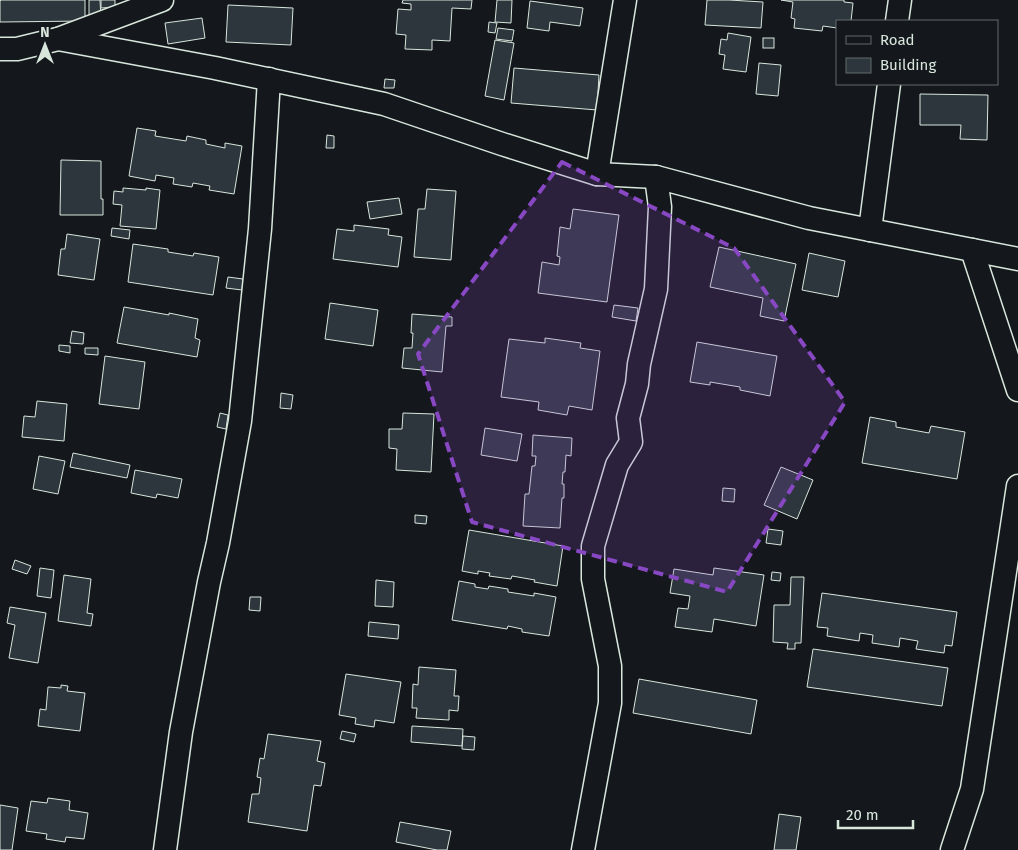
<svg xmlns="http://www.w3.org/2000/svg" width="1018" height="850" viewBox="0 0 1018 850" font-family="'Fira Sans',sans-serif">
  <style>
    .building { fill: #2c363c; stroke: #d8e6dc }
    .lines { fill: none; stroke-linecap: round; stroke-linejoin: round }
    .minor-casing { stroke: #d8e6dc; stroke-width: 25 }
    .minor { stroke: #14181c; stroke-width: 22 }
    .marked { fill: #8948c3; fill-opacity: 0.2; stroke: #8948c3; stroke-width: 4; stroke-dasharray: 10 6; stroke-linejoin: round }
  </style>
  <rect width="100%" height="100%" fill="#14181c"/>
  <g class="building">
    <polygon points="1,0 85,0 85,21 0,22 0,1"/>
    <polygon points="89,0 100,0 101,19 89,19"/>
    <polygon points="101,0 115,0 115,7 101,8"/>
    <polygon points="403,0 472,0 471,9 452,8 450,41 432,40 432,50 405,49 406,35 396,34 398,9 411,10 411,4 402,3"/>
    <polygon points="497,0 512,0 511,23 495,22"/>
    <polygon points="707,0 729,0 763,2 761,28 705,25"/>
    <polygon points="781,0 844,0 844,2 853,3 851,21 837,21 837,28 823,26 822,31 794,28 795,19 791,18 793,2"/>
    <polygon points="530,1 583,8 580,26 550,22 549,31 527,28"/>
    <polygon points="228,5 293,8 291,45 226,42"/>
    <polygon points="202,18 205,38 168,44 165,23"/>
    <polygon points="489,22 497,23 495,33 488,32"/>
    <polygon points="498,28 514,30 512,41 496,39"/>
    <polygon points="728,33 751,37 746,72 723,69 725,55 719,54 721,39 727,40"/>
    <rect x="763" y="38" width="11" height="10"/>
    <polygon points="495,40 514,43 504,100 485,96"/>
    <polygon points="759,63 781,65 778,96 756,94"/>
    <polygon points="514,68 599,75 597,110 511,103"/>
    <polygon points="385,79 395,80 394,88 384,88"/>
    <polygon points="920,94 988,95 987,140 960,139 961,125 920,125"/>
    <polygon points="137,128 156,131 155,136 186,141 187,136 206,140 206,144 225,148 225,143 242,146 234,194 209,190 210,186 193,183 192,187 173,184 174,178 156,175 155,181 129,176"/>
    <polygon points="327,135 334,136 334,148 326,148"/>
    <polygon points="61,160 101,161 101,199 103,199 103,215 60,215"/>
    <polygon points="123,188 146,190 146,188 160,190 156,229 120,226 122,205 113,204 114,191 123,192"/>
    <polygon points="427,189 456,191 451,260 414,257 418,209 425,209"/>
    <polygon points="399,198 402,214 370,219 367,202"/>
    <polygon points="573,209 619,215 607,302 538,293 542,262 559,265 560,257 557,256 560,227 570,229"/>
    <polygon points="354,225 389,229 388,235 402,237 398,267 333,259 337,229 354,231"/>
    <polygon points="112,228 130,230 129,239 111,236"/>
    <polygon points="67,234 100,239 94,280 58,275 61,249 65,249"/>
    <polygon points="133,244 168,249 168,252 193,256 194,253 219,257 213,295 128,282"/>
    <polygon points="719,247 796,264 784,321 760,316 763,298 710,287"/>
    <polygon points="809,253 845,261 838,297 802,290"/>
    <polygon points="228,277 243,279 242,290 226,288"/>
    <polygon points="330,303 378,310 373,346 325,339"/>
    <polygon points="614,305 638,308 636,321 612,317"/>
    <polygon points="124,307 169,315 169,313 198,319 195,338 200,340 197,357 117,343"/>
    <polygon points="412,314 452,317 452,326 446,326 442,372 402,368 404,348 412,348 413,333 411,333"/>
    <polygon points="72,331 84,333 83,344 70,343"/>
    <polygon points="545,338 581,343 580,348 600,351 592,410 569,406 567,415 538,410 539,402 501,397 509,339 545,343"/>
    <polygon points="697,342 777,356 770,396 740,390 740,387 710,382 710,385 690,382"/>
    <polygon points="59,345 70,346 70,353 59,351"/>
    <polygon points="85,348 98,348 98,355 85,354"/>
    <polygon points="105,356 145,362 139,409 99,404"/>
    <polygon points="281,393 293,395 291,409 280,408"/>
    <polygon points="37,401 67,404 64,441 22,437 24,416 35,417"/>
    <polygon points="220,413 228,415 226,429 217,427"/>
    <polygon points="403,413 434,414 431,472 396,470 397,449 389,448 389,429 402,429"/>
    <polygon points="870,417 896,422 896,427 929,433 931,426 965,432 957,479 862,463"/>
    <polygon points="485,428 522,434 517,461 481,455"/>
    <polygon points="533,435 572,438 571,456 566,455 565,472 563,472 562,484 564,484 564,498 562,498 560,528 523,526 525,494 529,494 532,466 535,466 536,456 532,456"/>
    <polygon points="73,453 130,465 127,478 70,467"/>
    <polygon points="39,456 65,461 58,494 33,489"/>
    <polygon points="781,467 813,480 797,519 764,505"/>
    <polygon points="135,470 182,479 178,498 157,494 156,498 131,493"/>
    <polygon points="723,488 735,489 734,502 722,501"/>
    <polygon points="415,515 427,516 426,524 415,523"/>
    <polygon points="768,529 783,531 781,545 766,543"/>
    <polygon points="469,530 563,546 557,586 534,582 535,580 512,576 511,579 489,576 490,573 478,571 478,574 462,571"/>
    <polygon points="15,560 31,566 27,574 12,569"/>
    <polygon points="40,568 54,570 51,598 37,596"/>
    <polygon points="714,568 764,575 756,626 714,619 712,632 675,627 678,608 688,609 690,596 670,593 674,569 713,575"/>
    <polygon points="772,572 781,573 780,581 771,580"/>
    <polygon points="64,575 91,579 87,613 93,614 91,626 58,621"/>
    <polygon points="791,577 804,577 801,643 795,643 795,649 787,649 788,643 773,642 774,605 790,605"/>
    <polygon points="376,580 394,582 393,607 375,606"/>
    <polygon points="459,581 475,584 475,587 488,589 489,586 508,589 508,592 534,596 534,593 556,597 549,636 522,632 522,629 508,626 507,629 452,620"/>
    <polygon points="822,593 957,612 952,646 945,645 944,653 916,649 918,641 900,638 899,647 872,643 873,635 860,633 859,641 827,636 828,628 817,627"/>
    <polygon points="250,597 261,597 260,611 249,610"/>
    <polygon points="10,607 46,613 38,663 9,658 15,625 7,623"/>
    <polygon points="369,622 399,625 398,639 368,636"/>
    <polygon points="813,649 948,668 942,706 807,687"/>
    <polygon points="419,667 456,670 454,696 459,696 458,711 449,710 449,720 416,718 417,708 412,708 413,684 418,685"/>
    <polygon points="346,674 401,682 394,723 375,720 374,727 355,724 356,718 339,715"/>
    <polygon points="639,679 757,700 751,734 633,713"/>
    <polygon points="61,685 68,686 67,691 85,693 80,731 38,726 40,709 46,710 48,687 61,688"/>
    <polygon points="412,726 463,729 462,746 411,742"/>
    <polygon points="342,731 356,734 354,742 340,739"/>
    <polygon points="268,734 321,741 317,761 325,763 321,786 314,785 307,831 248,822 252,794 259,794 261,778 257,777 260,758 264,759"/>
    <polygon points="463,736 475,737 474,750 462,749"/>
    <polygon points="48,798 70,801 69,810 88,813 84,839 66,837 65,842 46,839 47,834 26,831 31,801 47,803"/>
    <polygon points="0,805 18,808 12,850 0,850"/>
    <polygon points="779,814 801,817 796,850 774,850"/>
    <polygon points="400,822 451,831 447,850 437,850 396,842"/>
  </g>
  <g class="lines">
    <defs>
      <g id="minor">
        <polyline points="897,21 900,0"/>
        <polyline points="58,39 215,68 384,104 502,144 597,174 656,177 809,218 1018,259"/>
        <polyline points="0,49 17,49 58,39 162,0"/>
        <polyline points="597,174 625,0"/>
        <polyline points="870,230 889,84"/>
        <polyline points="972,250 1018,390"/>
        <polyline points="165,850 181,732 209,582 218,543 240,421 260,229 269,79"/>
        <polyline points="583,850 610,703 610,666 593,579 593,546 617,465 631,442 628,418 637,384 639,364 656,289 660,207 656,177"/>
        <polyline points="952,850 972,789 1018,486"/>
      </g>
    </defs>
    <use href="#minor" class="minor-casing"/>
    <use href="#minor" class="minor"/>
  </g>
  <path class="marked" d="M 562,162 L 734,248 L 845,402 L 727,592 L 472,522 L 418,354 Z"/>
  <rect x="836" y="20" width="162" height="65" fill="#14181c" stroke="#626a69"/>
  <rect x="846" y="36" width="25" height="8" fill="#14181c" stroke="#626a69"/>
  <text x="880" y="45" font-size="15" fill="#d8e6dc">Road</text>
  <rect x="846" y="58" width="25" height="15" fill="#2c363c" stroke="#626a69"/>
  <text x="880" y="70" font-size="15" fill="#d8e6dc">Building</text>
  <g transform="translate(45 45)" stroke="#14181c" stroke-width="4" paint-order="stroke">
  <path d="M0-4L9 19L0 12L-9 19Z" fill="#d8e6dc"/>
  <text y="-8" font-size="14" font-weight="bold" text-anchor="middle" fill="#d8e6dc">N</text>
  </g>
  <path d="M838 820v8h75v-8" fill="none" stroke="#d8e6dc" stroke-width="2.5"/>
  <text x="846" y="820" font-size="15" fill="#d8e6dc" stroke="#14181c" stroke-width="4" paint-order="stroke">20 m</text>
</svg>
